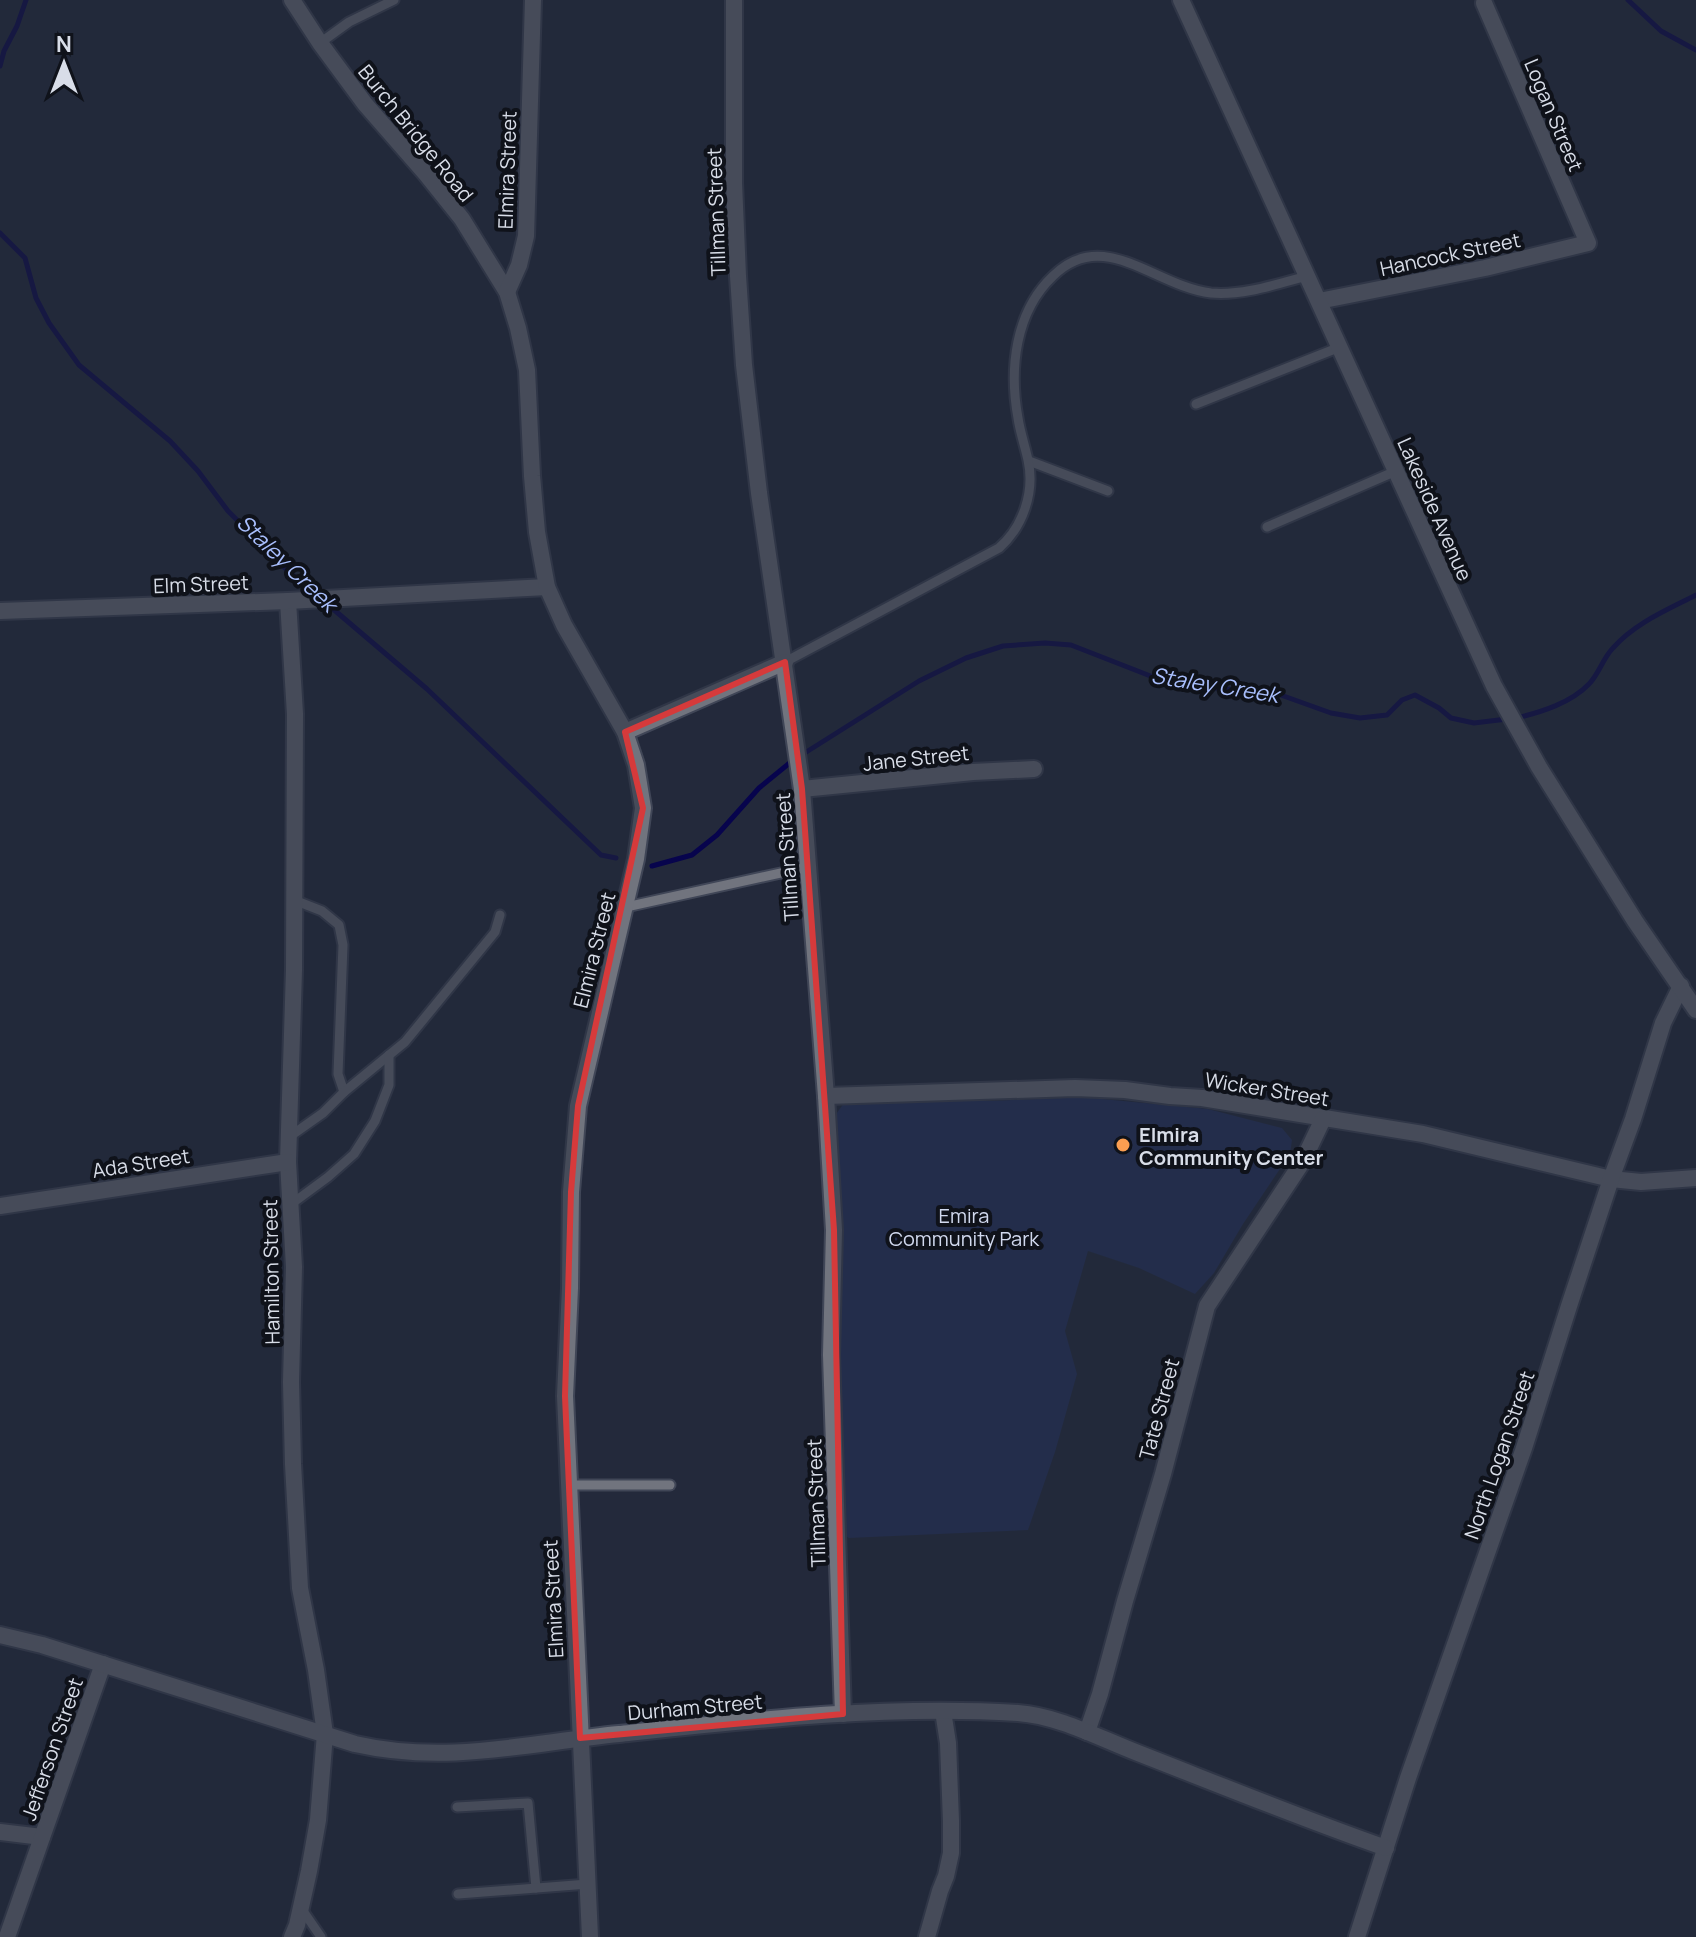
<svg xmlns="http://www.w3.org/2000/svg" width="1696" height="1937" viewBox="0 0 1696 1937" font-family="Manrope,sans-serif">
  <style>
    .green { fill: #25325f }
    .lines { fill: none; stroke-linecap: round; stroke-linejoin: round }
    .stream { stroke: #07044d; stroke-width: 5 }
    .service-casing { stroke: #404657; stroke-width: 13 }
    .minor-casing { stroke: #404657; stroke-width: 20 }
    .tertiary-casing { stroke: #404657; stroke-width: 20 }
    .service { stroke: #71747e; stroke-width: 9 }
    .minor { stroke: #71747e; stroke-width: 16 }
    .tertiary { stroke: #71747e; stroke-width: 16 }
    .marked { fill: none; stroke: #d63a3b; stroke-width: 6; stroke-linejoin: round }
    .poi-dot { fill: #fb9e51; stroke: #0f121a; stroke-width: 3 }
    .labels { text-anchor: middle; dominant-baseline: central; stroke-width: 8; stroke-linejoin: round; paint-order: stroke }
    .street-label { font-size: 20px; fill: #d8dde8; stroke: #0f121a }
    .poi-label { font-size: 20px; font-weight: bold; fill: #d8dde8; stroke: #0f121a; text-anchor: start }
    .park-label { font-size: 20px; fill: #d1d9ee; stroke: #0f121a }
    .water-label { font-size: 22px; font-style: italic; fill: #a8befc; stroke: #0f121a }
  </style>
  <rect width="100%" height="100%" fill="#23293b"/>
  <polygon class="green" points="1081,1097 1208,1109 1282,1128 1292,1140 1290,1154 1243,1224 1214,1273 1195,1294 1139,1268 1088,1251 1065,1331 1077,1374 1055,1452 1028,1530 849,1538 841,1533 834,1117 844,1103 931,1099 991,1101"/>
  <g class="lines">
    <g class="stream">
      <polyline points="1628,0 1661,31 1696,50"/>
      <polyline points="0,66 4,51 17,26 26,0"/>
      <polyline points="0,233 25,258 36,298 49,323 79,365 170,441 198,471 228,511 289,572 315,594"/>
      <polyline points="326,603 427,689 601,855 616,858"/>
      <path d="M 1517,718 C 1541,712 1571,703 1589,684 C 1599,674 1603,658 1613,648 C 1635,623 1667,610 1696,595"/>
      <polyline points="652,866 692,855 717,835 759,788 792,761 919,681 966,658 1003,646 1045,643 1071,645 1153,677 1195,686 1278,694 1331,713 1360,718 1387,715 1402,700 1415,695 1439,708 1451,718 1474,723 1507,719"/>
    </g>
    <defs>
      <g id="service">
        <polyline points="320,43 349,22 394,0"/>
        <polyline points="1196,404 1340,347"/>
        <polyline points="1029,461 1108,491"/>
        <polyline points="1267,527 1396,471"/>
        <path d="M 785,662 L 999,548 C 1023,527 1035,492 1028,460 C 1025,446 1020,432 1018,418 C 1009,369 1015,312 1053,276 C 1104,226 1154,286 1211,293 C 1242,296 1277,284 1307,276"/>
        <polyline points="294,900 322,911 339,925 343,945 338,1074 344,1092"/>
        <polyline points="626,907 808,867"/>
        <polyline points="289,1137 323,1113 344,1092 405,1042 495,932 500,915"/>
        <polyline points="290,1205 328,1177 354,1154 375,1121 389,1085 389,1055"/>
        <polyline points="568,1485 670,1485"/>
        <polyline points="457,1807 528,1803 536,1888"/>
        <polyline points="458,1894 588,1884"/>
        <polyline points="301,1908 321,1937"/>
      </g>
      <g id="minor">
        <polyline points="734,0 734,183 738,276 744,365 759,493 802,789 826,1096 834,1230 831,1355 843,1714"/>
        <polyline points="1319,301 1485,268 1588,243 1484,3"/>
        <polyline points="288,601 295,714 294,970 288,1162 294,1267 291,1382 293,1464 300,1588 316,1670 325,1734 318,1820 309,1871 297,1925 292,1937"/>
        <polyline points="0,611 288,601 547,587"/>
        <polyline points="625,732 785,662"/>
        <polyline points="802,789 973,772 1034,769"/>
        <polyline points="826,1096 1075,1088 1125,1090 1170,1096 1202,1098 1423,1134 1611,1179 1641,1182 1696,1178"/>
        <polyline points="0,1206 288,1162"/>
        <polyline points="1087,1732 1100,1694 1125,1601 1163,1474 1207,1306 1303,1161 1323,1119"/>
        <polyline points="0,1832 42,1837"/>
        <polyline points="7,1937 103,1664"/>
        <polyline points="927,1937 940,1891 946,1876 951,1853 951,1821 948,1743 943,1711"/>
        <polyline points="1357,1937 1408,1778 1524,1448 1569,1306 1611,1179 1633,1119 1663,1023 1681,986"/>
      </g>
      <g id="tertiary">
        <polyline points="292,0 320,43 365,104 426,174 462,219 507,292 518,328 527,370 532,476 537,532 547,587 564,625 625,732 636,765 643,808 636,859 578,1106 571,1192 570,1288 565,1396 590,1937"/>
        <polyline points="1181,0 1494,686 1539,767 1635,921 1696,1010"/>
        <polyline points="507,292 519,265 526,236 533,0"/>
        <path d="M 0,1635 L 42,1645 L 355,1744 C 448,1765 527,1743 619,1734 C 751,1720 885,1705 1018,1713 C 1059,1716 1099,1738 1138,1753 C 1220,1785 1303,1819 1386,1848"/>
      </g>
    </defs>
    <use href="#service" class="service-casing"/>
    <use href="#minor" class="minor-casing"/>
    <use href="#tertiary" class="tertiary-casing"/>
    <use href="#service" class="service"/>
    <use href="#minor" class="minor"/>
    <use href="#tertiary" class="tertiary"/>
  </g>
  <path d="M0 0H1696V1937H0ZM 785,662 L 802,789 L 834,1230 L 843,1714 L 580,1738 L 565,1396 L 571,1192 L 578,1106 L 643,808 L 625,732 Z" fill="#23293b" fill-opacity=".55" fill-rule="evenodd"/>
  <path class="marked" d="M 785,662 L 802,789 L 834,1230 L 843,1714 L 580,1738 L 565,1396 L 571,1192 L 578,1106 L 643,808 L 625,732 Z"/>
  <circle class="poi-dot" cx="1123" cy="1145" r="8"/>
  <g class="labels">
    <g class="street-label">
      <text transform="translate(1554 115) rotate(67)">Logan Street</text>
      <text transform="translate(416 133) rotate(51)">Burch Bridge Road</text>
      <text transform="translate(507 170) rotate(-88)">Elmira Street</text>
      <text transform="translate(716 212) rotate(-92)">Tillman Street</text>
      <text transform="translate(1450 254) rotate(-12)">Hancock Street</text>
      <text transform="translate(1435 509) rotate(66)">Lakeside Avenue</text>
      <text transform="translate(201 584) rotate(-2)">Elm Street</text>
      <text transform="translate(916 758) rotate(-6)">Jane Street</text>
      <text transform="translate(787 857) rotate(-94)">Tillman Street</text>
      <text transform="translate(594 950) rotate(-76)">Elmira Street</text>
      <text transform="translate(1267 1089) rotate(9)">Wicker Street</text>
      <text transform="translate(141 1163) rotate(-9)">Ada Street</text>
      <text transform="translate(271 1272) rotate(-91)">Hamilton Street</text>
      <text transform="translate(1159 1409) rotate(-75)">Tate Street</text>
      <text transform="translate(1499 1455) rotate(-71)">North Logan Street</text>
      <text transform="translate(816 1503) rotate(-92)">Tillman Street</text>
      <text transform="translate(553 1599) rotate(-93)">Elmira Street</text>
      <text transform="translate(695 1707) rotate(-5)">Durham Street</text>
      <text transform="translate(52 1749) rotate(-71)">Jefferson Street</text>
    </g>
    <g class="poi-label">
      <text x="1139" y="1134">Elmira<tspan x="1139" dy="23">Community Center</tspan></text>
    </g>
    <g class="park-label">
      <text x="964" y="1215">Emira<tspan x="964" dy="23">Community Park</tspan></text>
    </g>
    <g class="water-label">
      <text transform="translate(287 563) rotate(44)">Staley Creek</text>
      <text transform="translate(1215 685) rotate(9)">Staley Creek</text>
    </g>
  </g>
  <g transform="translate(64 64)" stroke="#0f121a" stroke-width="6" paint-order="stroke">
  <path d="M0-6L14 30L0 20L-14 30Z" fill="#d8dde8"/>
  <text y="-12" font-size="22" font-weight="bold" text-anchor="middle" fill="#d8dde8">N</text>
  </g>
</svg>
